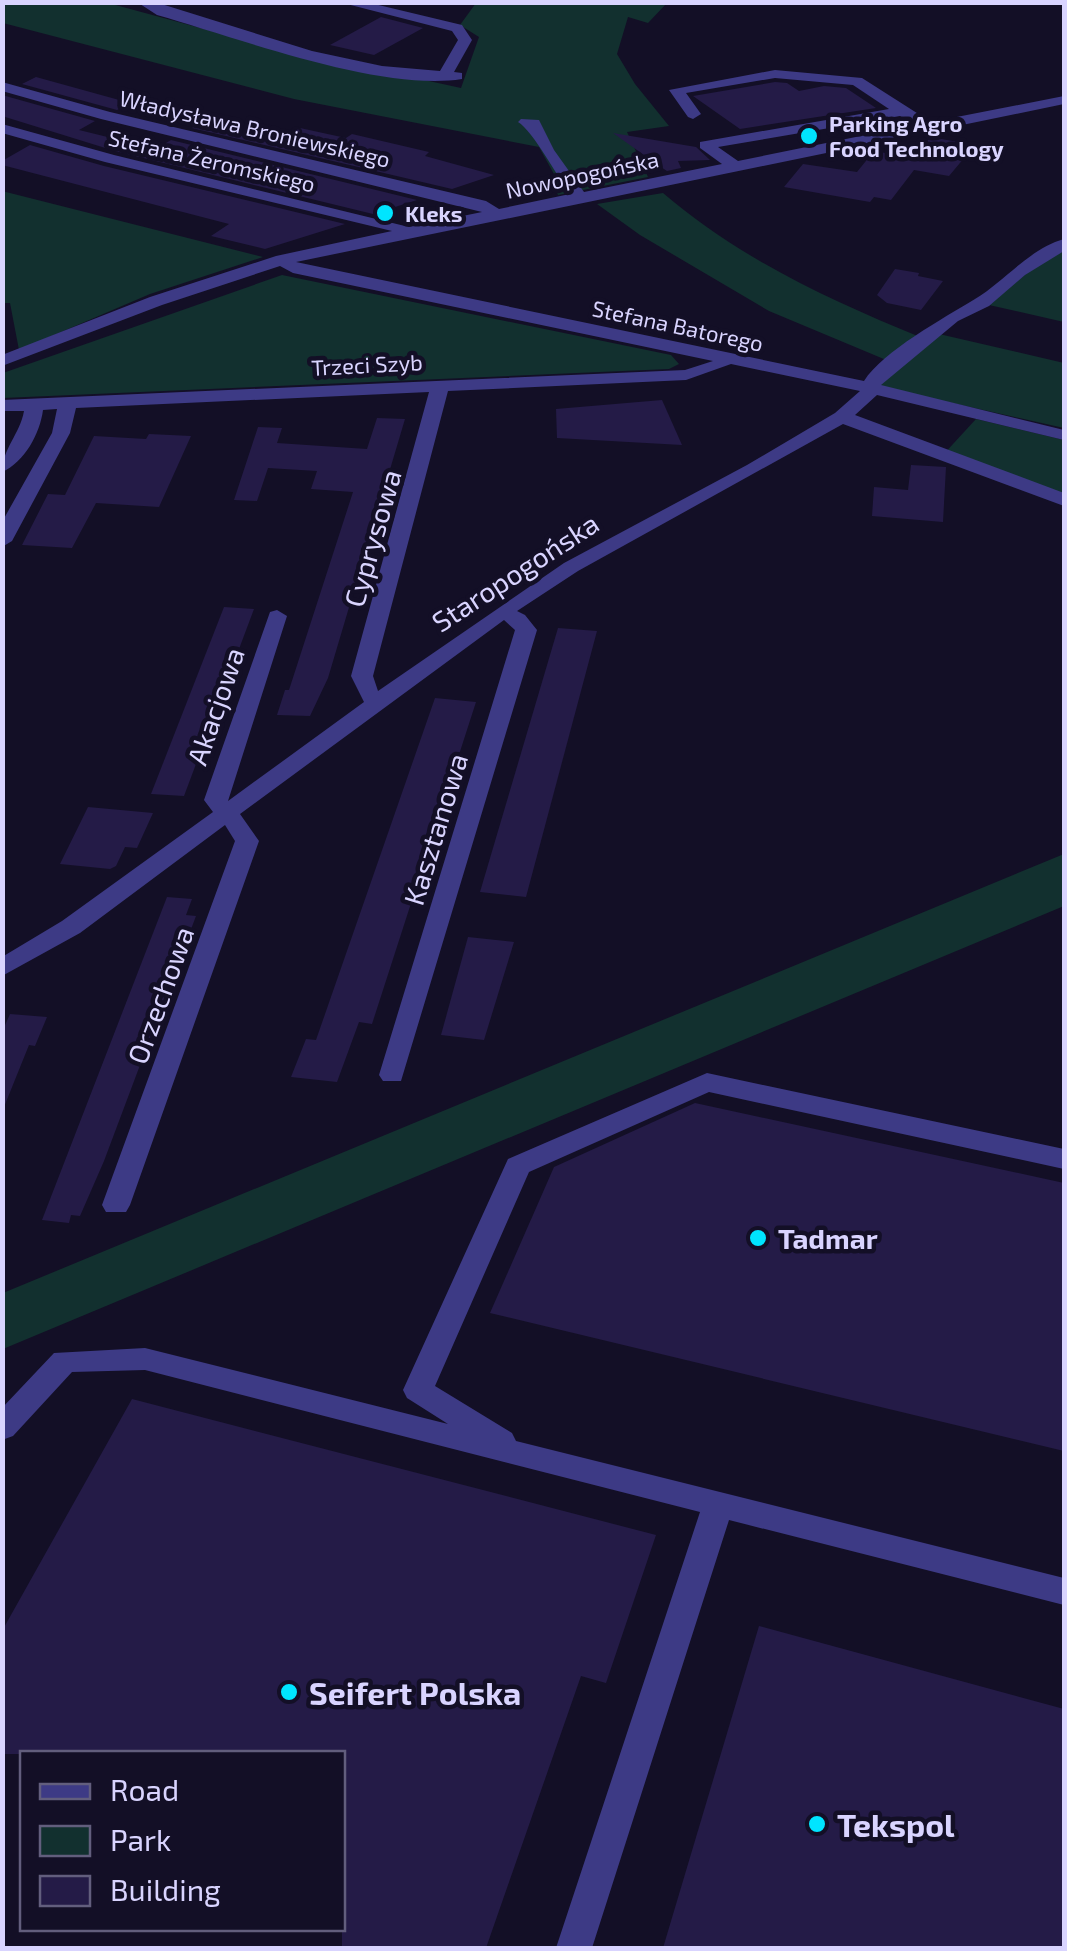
<svg xmlns="http://www.w3.org/2000/svg" width="1067" height="1951" viewBox="0 0 1067 1951" font-family="'Exo 2',sans-serif">
  <style>
    .green { fill: #12302f }
    .building { fill: #241b47 }
    .lines { fill: none; stroke-linecap: round; stroke-linejoin: round }
    .minor { fill: #3d3a85; fill-rule: evenodd }
    .poi-dot { fill: #00e5ff; stroke: #130f26; stroke-width: 4 }
    .labels { text-anchor: middle; dominant-baseline: central; stroke-width: 9; stroke-linejoin: round; paint-order: stroke }
    .far-poi-label { font-size: 22px; font-weight: bold; fill: #d9d4ff; stroke: #130f26; text-anchor: start }
    .far-street-label { font-size: 22px; fill: #d9d4ff; stroke: #130f26 }
    .street-label { font-size: 28px; fill: #d9d4ff; stroke: #130f26 }
    .poi-label { font-size: 28px; font-weight: bold; fill: #d9d4ff; stroke: #130f26; text-anchor: start }
    .near-poi-label { font-size: 32px; font-weight: bold; fill: #d9d4ff; stroke: #130f26; text-anchor: start }
  </style>
  <rect width="100%" height="100%" fill="#130f26"/>
  <g class="green">
    <polygon points="2,3 108,3 263,45 461,88 479,37 460,25 476,3 667,3 648,23 628,17 617,54 635,84 669,126 627,132 648,177 558,195 552,181 554,174 539,147 294,99 3,23"/>
    <polygon points="2,191 263,257 150,294 19,350 10,303 3,303"/>
    <path d="M 663,193 C 739,258 827,299 920,337 L 926,331 L 1064,363 L 1064,428 L 863,383 L 891,362 L 769,311 L 640,235 L 597,204 Z"/>
    <polygon points="1064,249 1064,322 989,305 1027,273"/>
    <polygon points="282,275 671,355 679,364 669,369 3,398 3,373"/>
    <polygon points="976,419 1064,440 1064,500 942,456"/>
    <polygon points="1064,854 1064,906 3,1349 3,1293"/>
  </g>
  <g class="building">
    <polygon points="381,17 423,28 374,55 330,45"/>
    <polygon points="36,77 130,103 117,110 22,84"/>
    <polygon points="775,82 787,83 799,91 824,86 846,88 876,108 740,129 693,96"/>
    <polygon points="2,95 95,121 79,130 144,146 156,149 171,140 417,200 373,214 115,151 2,116"/>
    <polygon points="209,118 287,136 300,128 346,138 352,134 429,152 425,156 494,175 452,189 192,128"/>
    <polygon points="613,133 696,147 710,160 678,161 681,168 667,171 655,163 648,163 644,155"/>
    <polygon points="930,137 975,145 949,176 914,170 891,200 874,197 870,202 784,187 803,164 857,172 874,151 914,158"/>
    <polygon points="30,145 104,166 345,224 265,249 211,236 229,224 2,165 2,161"/>
    <polygon points="895,269 919,273 918,276 943,281 921,310 887,303 877,295"/>
    <polygon points="662,400 682,445 557,438 556,409"/>
    <polygon points="377,418 405,419 328,678 310,716 277,715 285,690 289,690 353,492 311,489 317,471 268,468 257,501 234,500 258,427 282,428 277,443 367,449"/>
    <polygon points="149,434 191,436 159,507 96,503 72,548 22,545 48,494 65,495 94,436 146,439"/>
    <polygon points="911,465 946,467 943,522 872,516 874,487 908,490"/>
    <polygon points="224,607 254,609 184,796 151,794"/>
    <polygon points="558,628 597,631 526,897 480,892"/>
    <polygon points="435,698 476,702 372,1024 359,1022 337,1082 291,1077 306,1039 316,1040"/>
    <polygon points="88,807 153,813 137,848 125,847 116,866 110,869 60,864"/>
    <polygon points="167,897 192,899 186,915 196,916 104,1161 80,1216 71,1215 69,1223 42,1220"/>
    <polygon points="468,937 514,942 484,1040 441,1035"/>
    <polygon points="10,1014 47,1017 35,1046 29,1045 4,1107 2,1032"/>
    <polygon points="695,1103 1064,1183 1064,1451 490,1313 554,1167"/>
    <polygon points="132,1399 656,1535 606,1683 581,1676 486,1948 342,1948 342,1754 2,1754 2,1631"/>
    <polygon points="759,1626 1064,1709 1064,1948 663,1948"/>
  </g>
  <g class="lines">
    <g class="minor">
      <path d="M 137,2 L 155,2 L 312,51 L 382,66 L 440,71 L 458,40 L 452,31 L 339,2 L 366,2 L 462,25 L 472,40 L 454,72 L 462,73 L 462,79 C 381,92 238,38 157,15 Z"/>
      <path d="M 775,70 L 862,78 L 931,122 L 1064,96 L 1064,104 L 296,262 L 864,381 C 883,351 944,318 975,299 C 1005,281 1029,249 1064,239 L 1064,251 L 1025,275 L 989,306 L 958,321 L 881,385 L 1064,430 L 1064,440 L 877,395 L 855,415 L 1064,493 L 1064,506 L 843,424 L 578,571 L 517,611 L 525,615 L 537,630 L 401,1081 L 383,1081 L 379,1075 L 515,630 L 504,620 L 240,814 L 259,841 L 130,1205 L 126,1212 L 106,1212 L 102,1205 L 235,841 L 225,825 L 80,933 L 2,976 L 2,957 L 62,921 L 213,812 L 204,800 L 270,612 L 277,610 L 287,616 L 228,801 L 364,702 L 351,676 L 429,392 L 76,408 L 70,433 L 12,541 L 2,547 L 2,522 L 52,433 L 57,409 L 43,410 C 40,433 25,462 2,472 C 2,449 20,434 24,411 L 2,411 L 2,400 L 685,370 L 713,361 L 293,273 L 280,266 L 162,305 L 2,366 L 2,355 L 150,297 L 276,256 L 392,231 L 105,162 L 2,133 L 2,124 L 114,155 L 409,227 L 482,212 L 101,119 L 2,91 L 2,82 L 110,112 L 486,201 L 499,209 L 570,194 C 557,176 533,131 518,122 L 521,119 L 539,120 L 554,150 L 584,192 L 722,164 L 700,148 L 700,142 L 889,109 L 853,85 L 775,78 L 686,93 L 701,114 L 693,119 L 688,117 L 669,90 ZM 900,116 L 915,125 L 738,161 L 718,147 ZM 731,364 L 860,391 L 835,413 L 747,465 L 564,563 L 378,691 L 373,676 L 448,391 L 686,380 Z"/>
      <polygon points="707,1073 1064,1149 1064,1169 709,1092 529,1172 435,1386 512,1433 516,1441 1064,1578 1064,1605 729,1520 592,1948 556,1948 700,1512 145,1370 72,1372 13,1436 2,1440 2,1408 54,1353 145,1348 448,1424 407,1398 403,1390 508,1159"/>
    </g>
  </g>
  <g class="poi-dot">
    <circle cx="809" cy="136" r="10"/>
    <circle cx="385" cy="213" r="10"/>
    <circle cx="758" cy="1238" r="10"/>
    <circle cx="289" cy="1692" r="10"/>
    <circle cx="817" cy="1824" r="10"/>
  </g>
  <g class="labels">
    <g class="far-poi-label">
      <text x="829" y="123">Parking Agro<tspan x="829" dy="25">Food Technology</tspan></text>
      <text x="405" y="213">Kleks</text>
    </g>
    <g class="far-street-label">
      <text transform="translate(255 128) rotate(13)">Władysława Broniewskiego</text>
      <text transform="translate(212 160) rotate(13)">Stefana Żeromskiego</text>
      <text transform="translate(582 174) rotate(-12)">Nowopogońska</text>
      <text transform="translate(678 325) rotate(12)">Stefana Batorego</text>
      <text transform="translate(367 364) rotate(-3)">Trzeci Szyb</text>
    </g>
    <g class="street-label">
      <text transform="translate(372 538) rotate(-74)">Cyprysowa</text>
      <text transform="translate(515 572) rotate(-33)">Staropogońska</text>
      <text transform="translate(215 706) rotate(-71)">Akacjowa</text>
      <text transform="translate(435 829) rotate(-73)">Kasztanowa</text>
      <text transform="translate(160 995) rotate(-70)">Orzechowa</text>
    </g>
    <g class="poi-label">
      <text x="778" y="1238">Tadmar</text>
    </g>
    <g class="near-poi-label">
      <text x="309" y="1692">Seifert Polska</text>
      <text x="837" y="1824">Tekspol</text>
    </g>
  </g>
  <rect width="1067" height="1951" fill="none" stroke="#d9d4ff" stroke-width="10"/>
  <rect x="20" y="1751" width="325" height="180" fill="#130f26" stroke="#625e7d" stroke-width="2.5"/>
  <rect x="40" y="1784" width="50" height="15" fill="#3d3a85" stroke="#625e7d" stroke-width="2.5"/>
  <text x="110" y="1801" font-size="30" fill="#d9d4ff">Road</text>
  <rect x="40" y="1826" width="50" height="30" fill="#12302f" stroke="#625e7d" stroke-width="2.5"/>
  <text x="110" y="1851" font-size="30" fill="#d9d4ff">Park</text>
  <rect x="40" y="1876" width="50" height="30" fill="#241b47" stroke="#625e7d" stroke-width="2.5"/>
  <text x="110" y="1901" font-size="30" fill="#d9d4ff">Building</text>
</svg>
